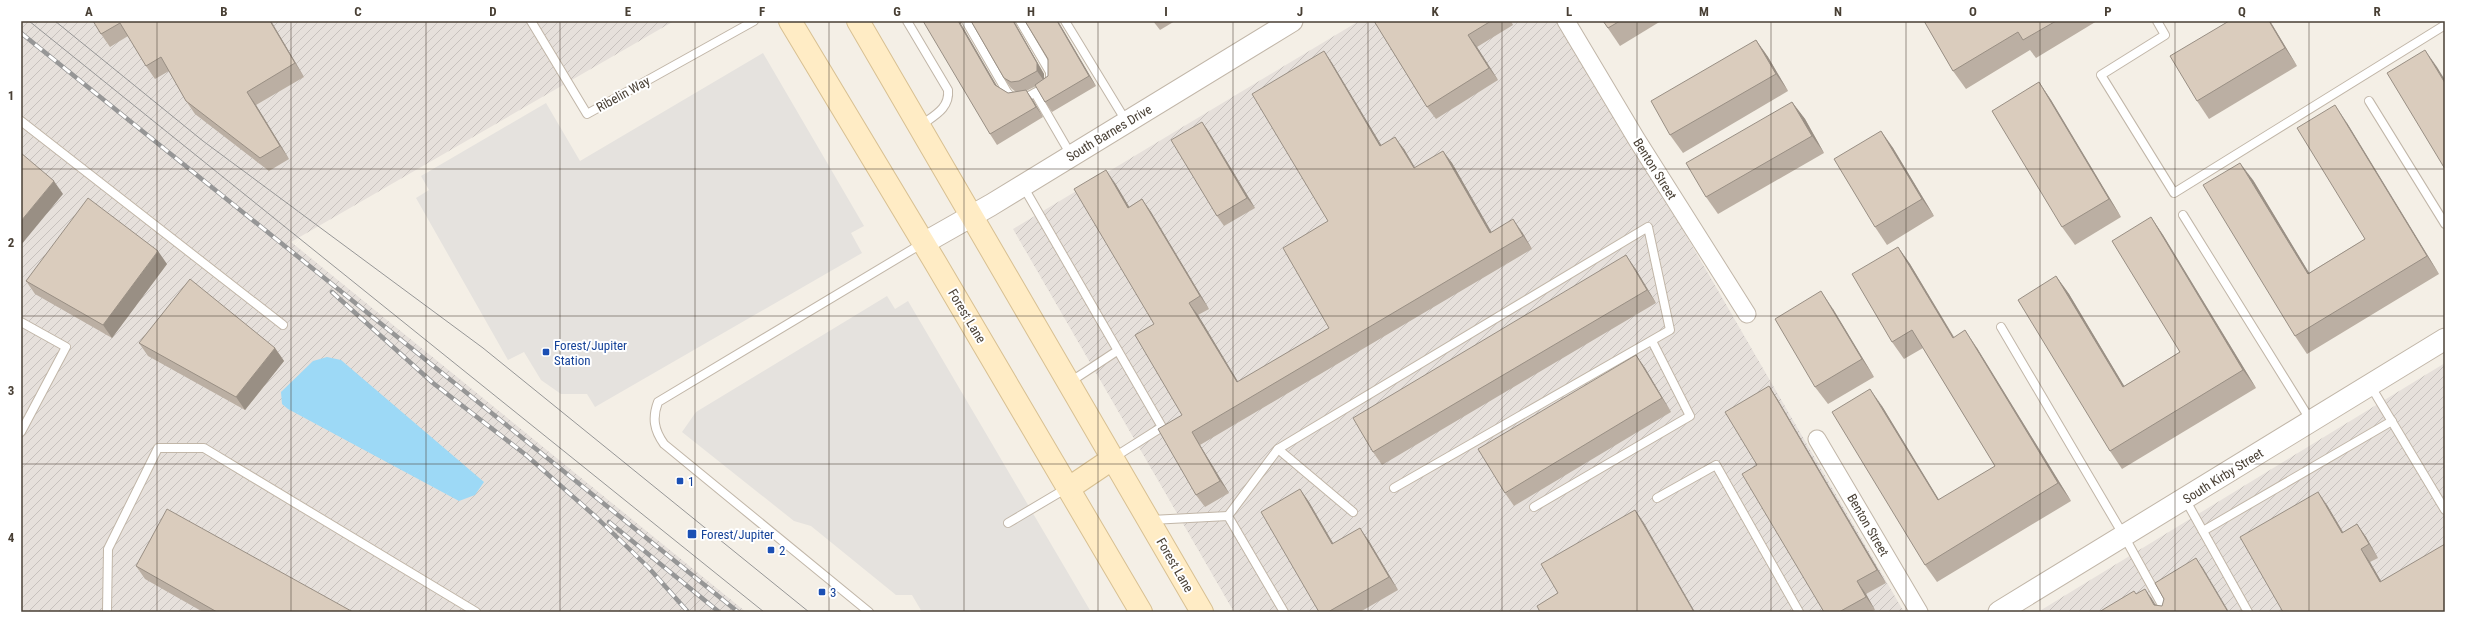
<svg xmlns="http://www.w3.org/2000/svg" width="2466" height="633" viewBox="0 0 2466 633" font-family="'Roboto Condensed',sans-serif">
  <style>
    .industrial { fill: url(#industrial-furrows) }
    .parking { fill: #e5e2de }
    .water { fill: #9dd9f6 }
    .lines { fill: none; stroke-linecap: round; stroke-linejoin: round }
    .service-casing { stroke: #c1b6a8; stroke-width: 10 }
    .minor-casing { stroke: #c1b6a8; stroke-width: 19 }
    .tertiary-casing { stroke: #c1b6a8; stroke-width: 23 }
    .secondary-casing { stroke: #d8c092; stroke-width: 24 }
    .service { stroke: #fff; stroke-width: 8 }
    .minor { stroke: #fff; stroke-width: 17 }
    .tertiary { stroke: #fff; stroke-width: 21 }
    .secondary { stroke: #ffecc5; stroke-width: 22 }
    .tram { stroke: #969696; stroke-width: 1 }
    .rail-casing { stroke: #969696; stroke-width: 4.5 }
    .rail { stroke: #fff; stroke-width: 3; stroke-dasharray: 9; stroke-linecap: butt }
    .wall { fill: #bbafa3 }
    .shaded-wall { fill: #998f84 }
    .building { fill: #daccbd; stroke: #998f84 }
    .grid { fill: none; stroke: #483f34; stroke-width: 1; stroke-opacity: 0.55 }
    .transit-dot { fill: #1a4fb4; stroke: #fff; stroke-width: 1.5 }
    .labels { text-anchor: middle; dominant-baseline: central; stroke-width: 4; stroke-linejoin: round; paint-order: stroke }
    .street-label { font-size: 13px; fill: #483f34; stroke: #fff }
    .transit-label { font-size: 13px; fill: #164399; stroke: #fff; text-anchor: start }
    .neatline { fill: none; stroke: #483f34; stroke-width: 1.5 }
    .grid-label { font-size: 13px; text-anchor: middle; font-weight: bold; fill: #483f34 }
  </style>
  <defs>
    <pattern id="industrial-furrows" width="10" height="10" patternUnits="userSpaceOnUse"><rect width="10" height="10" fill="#e6e0db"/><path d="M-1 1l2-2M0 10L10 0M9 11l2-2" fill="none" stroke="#c7c1bd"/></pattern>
  </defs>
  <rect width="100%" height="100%" fill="#f4efe6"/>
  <g class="industrial">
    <polygon points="21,21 674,21 291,242 746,612 21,612"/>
    <polygon points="1359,21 1562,21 1904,612 1234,612 1013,229"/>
    <polygon points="2445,363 2445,612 2038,612"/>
  </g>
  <g class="parking">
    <polygon points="763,53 864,226 851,233 862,253 595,407 587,394 561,394 541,380 524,352 508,360 416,198 429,190 421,176 546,103 580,161"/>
    <polygon points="887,296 895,309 908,301 1091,612 922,612 912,595 896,595 811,526 794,521 682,432 696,412"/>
  </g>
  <polygon class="water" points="327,357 341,360 484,482 475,495 459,501 288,409 282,404 281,392 313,361"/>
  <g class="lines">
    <defs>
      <g id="service">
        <polyline points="531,21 587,114 754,21"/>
        <path d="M 907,21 L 948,90 C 950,109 933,116 920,126"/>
        <path d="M 966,21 L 1007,92 C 1019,107 1037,91 1050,84 L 1050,72 L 1020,21"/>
        <polyline points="1065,21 1126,121"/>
        <polyline points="2157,21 2165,35 2101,75 2174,193 2445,25"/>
        <polyline points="1035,93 1071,155"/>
        <polyline points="2369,101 2445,224"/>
        <polyline points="21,121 283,325"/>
        <polyline points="1023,186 1162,427 1113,458"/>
        <polyline points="2183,215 2311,421"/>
        <polyline points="21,322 66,347 21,432"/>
        <polyline points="2001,327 2124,536 2166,612"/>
        <polyline points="1070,382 1117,351"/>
        <polyline points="2370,385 2445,510"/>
        <polyline points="1278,449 1353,512"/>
        <polyline points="1657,498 1716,465 1799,612"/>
        <polyline points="2185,499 2248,612"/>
        <polyline points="1534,507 1690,416 1652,341"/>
        <polyline points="1228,516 1278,449 1648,227 1670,330 1394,488"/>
        <polyline points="1151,520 1228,516 1284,612"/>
        <polyline points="1008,523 1067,488"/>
        <polyline points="2203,531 2392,421"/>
        <polyline points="107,612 108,549 158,448 204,448 476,612"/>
        <path d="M 869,612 L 664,444 C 654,430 652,418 658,402 L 923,243"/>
      </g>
      <g id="minor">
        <polyline points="1566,21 1637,140 1747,314"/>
        <polyline points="1817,439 1919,612"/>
      </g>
      <g id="tertiary">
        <polyline points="924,243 991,205 1292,21"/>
        <polyline points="1999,612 2445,339"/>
      </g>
      <g id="secondary">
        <polyline points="790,21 935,262 1141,612"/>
        <polyline points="858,21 1202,612"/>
        <polyline points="1069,488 1112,459"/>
      </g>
    </defs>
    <use href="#service" class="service-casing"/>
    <use href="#minor" class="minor-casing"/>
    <use href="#tertiary" class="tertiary-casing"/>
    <use href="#secondary" class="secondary-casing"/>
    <use href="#service" class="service"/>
    <use href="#minor" class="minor"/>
    <use href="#tertiary" class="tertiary"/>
    <use href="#secondary" class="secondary"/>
    <g class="tram">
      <polyline points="29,21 764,612"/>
      <polyline points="55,21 203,141 483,348 809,612"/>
    </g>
    <defs>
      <g id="rail">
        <polyline points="21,33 738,612"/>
        <polyline points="332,292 433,383 526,455 596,517 648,567 688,612"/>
        <polyline points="609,522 719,612"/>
      </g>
    </defs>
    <use href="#rail" class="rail-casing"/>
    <use href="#rail" class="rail"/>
  </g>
  <g class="wall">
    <polygon points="93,21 271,21 304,77 256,105 289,159 269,171 195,114 186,101 169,71 155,79 146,66 128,36 110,47 101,34"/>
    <polygon points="971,21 1016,21 1015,23 1044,74 1044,78 1048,76 1048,59 1025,21 1058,21 1096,86 1052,112 1045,102 1036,86 1026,91 1033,100 1043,117 997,145 990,134 961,24 997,86 1008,93 1016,92 1011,88 1004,78"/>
    <polygon points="1153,21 1175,21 1160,30"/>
    <polygon points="1374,21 1511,21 1513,25 1477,47 1498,80 1436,119 1427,107"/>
    <polygon points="1603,21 1661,21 1620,46"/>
    <polygon points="1924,21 2097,21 2036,58 2030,50 1966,89 1953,71"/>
    <polygon points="2269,21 2270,21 2297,66 2209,119 2197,101"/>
    <polygon points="1756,40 1768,57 1788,91 1683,153 1670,135"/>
    <polygon points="1324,51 1332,63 1381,145 1404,149 1415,168 1443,151 1452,163 1491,232 1522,232 1532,249 1200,445 1229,493 1205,507 1196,495 1182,415 1154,324 1115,183 1129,207 1142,199 1151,212 1209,309 1198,315 1238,382 1329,328 1328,221"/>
    <polygon points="2039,82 2051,100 2121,217 2075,245 2062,227"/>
    <polygon points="1792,102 1805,119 1824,153 1718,214 1706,197"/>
    <polygon points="1202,122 1209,132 1255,208 1224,226 1217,216"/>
    <polygon points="2347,123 2439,274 2307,354 2295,336 2253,180 2309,273 2365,239"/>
    <polygon points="1881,131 1893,148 1934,216 1887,245 1875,227"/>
    <polygon points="2151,217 2163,235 2256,388 2122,469 2110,451 2056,276 2069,294 2124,386 2180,352"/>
    <polygon points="1898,247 1910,264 1954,337 1977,348 2071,501 1937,582 1925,565 1882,406 1939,500 1995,466 1923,348 1904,359 1892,342"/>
    <polygon points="167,264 112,338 35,294 26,281"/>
    <polygon points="1635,268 1656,303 1382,465 1373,452"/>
    <polygon points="1833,309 1874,377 1828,404 1815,387"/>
    <polygon points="139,343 275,348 284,361 245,410 148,356"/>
    <polygon points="1636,355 1645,368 1671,412 1514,506 1505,493"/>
    <polygon points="1769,386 1778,400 1886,583 1866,594 1875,610 1871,612 1824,612 1757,465"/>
    <polygon points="1300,489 1309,502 1333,543 1369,541 1398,590 1360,612 1319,612"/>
    <polygon points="2327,505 2343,532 2357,524 2366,537 2378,558 2370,562 2381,581 2445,612 2283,612"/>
    <polygon points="136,566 353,612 203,612 145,579"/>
  </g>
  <g class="shaded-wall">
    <polygon points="270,21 271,21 304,77 295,63"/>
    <polygon points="958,21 962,21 961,24 1002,95 995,85"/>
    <polygon points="1013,21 1016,21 1015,23 1044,74 1044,81 1037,71"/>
    <polygon points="1057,21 1058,21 1096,86 1089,76"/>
    <polygon points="2269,21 2270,21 2297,66 2285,48"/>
    <polygon points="1468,35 1477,47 1498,80 1489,68"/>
    <polygon points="1756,40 1768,57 1788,91 1776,74"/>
    <polygon points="2425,50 2437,67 2445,80 2445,83"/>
    <polygon points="1324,51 1332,63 1389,158 1380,146"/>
    <polygon points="2039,82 2051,100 2121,217 2109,199"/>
    <polygon points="1026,90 1033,100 1043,117 1036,107"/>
    <polygon points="247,92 256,105 289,159 280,146"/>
    <polygon points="1792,102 1805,119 1824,153 1812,136"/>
    <polygon points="2335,105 2347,123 2439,274 2427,256"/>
    <polygon points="1202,122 1209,132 1255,208 1247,198"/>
    <polygon points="1881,131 1893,148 1934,216 1922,199"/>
    <polygon points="1395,137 1404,149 1423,181 1414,168"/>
    <polygon points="1443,151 1452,163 1499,245 1490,233"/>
    <polygon points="2240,163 2253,180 2320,291 2308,274"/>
    <polygon points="1106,170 1115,183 1137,220 1128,208"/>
    <polygon points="54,181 63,194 21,245 21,221"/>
    <polygon points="1142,199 1151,212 1209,309 1200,296"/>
    <polygon points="2151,217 2163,235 2256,388 2243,370"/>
    <polygon points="1513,219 1522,232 1532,249 1523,236"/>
    <polygon points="1898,247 1910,264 1965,356 1953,338"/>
    <polygon points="158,251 167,264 112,338 103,325"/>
    <polygon points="1626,255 1635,268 1656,303 1647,290"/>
    <polygon points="2056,276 2069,294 2135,404 2123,387"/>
    <polygon points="1821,291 1833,309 1874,377 1862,359"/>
    <polygon points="1189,303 1198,315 1246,395 1237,382"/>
    <polygon points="1965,330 1977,348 2071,501 2058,483"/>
    <polygon points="275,348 284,361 245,410 236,397"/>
    <polygon points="1636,355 1645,368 1671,412 1662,398"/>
    <polygon points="1769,386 1778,400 1886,583 1877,570"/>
    <polygon points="1870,389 1882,406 1950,518 1938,500"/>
    <polygon points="1192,432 1200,445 1229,493 1220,481"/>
    <polygon points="1300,489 1309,502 1341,557 1332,544"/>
    <polygon points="2318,492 2327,505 2351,546 2342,533"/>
    <polygon points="1635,510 1644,523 1695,612 1694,612"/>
    <polygon points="2357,524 2366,537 2378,558 2369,544"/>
    <polygon points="1360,528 1369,541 1398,590 1389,577"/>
    <polygon points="2361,549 2370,562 2389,595 2380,582"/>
    <polygon points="2196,558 2203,568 2229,612 2228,612"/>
    <polygon points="1857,581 1866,594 1875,610 1866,597"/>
    <polygon points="2145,589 2152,599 2160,612 2154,605"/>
  </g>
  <g class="building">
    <polygon points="93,21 270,21 295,63 247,92 280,146 260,158 186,101 161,57 146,66 120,23 101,34"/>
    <polygon points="923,21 958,21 995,85 1008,93 1026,90 1036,107 990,134"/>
    <polygon points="971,21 1013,21 1037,63 1037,71 1019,81 1011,82 1004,78"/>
    <polygon points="1025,21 1057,21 1089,76 1045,102 1035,85 1048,76 1048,59"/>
    <polygon points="1374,21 1491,21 1468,35 1489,68 1427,107"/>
    <polygon points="1603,21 1620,21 1608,28"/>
    <polygon points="1924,21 2056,21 2023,40 2018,32 1953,71"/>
    <polygon points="2229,21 2269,21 2285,48 2197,101 2170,56"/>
    <polygon points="1756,40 1776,74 1670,135 1651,101"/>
    <polygon points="2425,50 2445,83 2445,169 2387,73"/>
    <polygon points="1324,51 1380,146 1395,137 1414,168 1443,151 1490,233 1513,219 1523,236 1192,432 1220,481 1196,495 1158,429 1182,415 1135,335 1154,324 1074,189 1106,170 1128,208 1142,199 1200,296 1189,303 1237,382 1329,328 1283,248 1328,221 1252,94"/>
    <polygon points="2039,82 2109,199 2062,227 1992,111"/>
    <polygon points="1792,102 1812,136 1706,197 1686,163"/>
    <polygon points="2335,105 2427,256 2295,336 2203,185 2240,163 2308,274 2365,239 2297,128"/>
    <polygon points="1202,122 1247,198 1217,216 1171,140"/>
    <polygon points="1881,131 1922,199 1875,227 1834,159"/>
    <polygon points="21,153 54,181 21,221"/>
    <polygon points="88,198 158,251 103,325 26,281"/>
    <polygon points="2151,217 2243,370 2110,451 2018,300 2056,276 2123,387 2180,352 2112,241"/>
    <polygon points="1898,247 1953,338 1965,330 2058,483 1925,565 1832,412 1870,389 1938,500 1995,466 1912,330 1892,342 1852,274"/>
    <polygon points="1626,255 1647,290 1373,452 1353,418"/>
    <polygon points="190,279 275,348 236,397 139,343"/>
    <polygon points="1821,291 1862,359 1815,387 1775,319"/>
    <polygon points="1636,355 1662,398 1505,493 1478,449"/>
    <polygon points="1769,386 1877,570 1857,581 1866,597 1839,612 1824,612 1742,474 1757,465 1725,412"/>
    <polygon points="1300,489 1332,544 1360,528 1389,577 1328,612 1319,612 1261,512"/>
    <polygon points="2318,492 2342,533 2357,524 2369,544 2361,549 2380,582 2445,544 2445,612 2283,612 2240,537"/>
    <polygon points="167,509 353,612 217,612 136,566"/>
    <polygon points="1635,510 1694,612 1540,612 1537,606 1558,593 1541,564"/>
    <polygon points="2196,558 2228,612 2099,612 2134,591 2136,594 2145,589 2154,605 2162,606 2164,599 2155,583"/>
  </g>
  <path class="grid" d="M 157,21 L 157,612M 291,21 L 291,612M 426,21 L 426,612M 560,21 L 560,612M 695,21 L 695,612M 829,21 L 829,612M 964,21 L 964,612M 1098,21 L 1098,612M 1233,21 L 1233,612M 1368,21 L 1368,612M 1502,21 L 1502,612M 1637,21 L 1637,612M 1771,21 L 1771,612M 1906,21 L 1906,612M 2040,21 L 2040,612M 2175,21 L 2175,612M 2309,21 L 2309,612M 21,169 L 2445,169M 21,316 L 2445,316M 21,464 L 2445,464"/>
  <g class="transit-dot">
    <rect x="542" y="348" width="8" height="8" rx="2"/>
    <rect x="676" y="477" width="8" height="8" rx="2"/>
    <rect x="687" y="529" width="10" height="10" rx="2"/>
    <rect x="767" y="546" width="8" height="8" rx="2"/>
    <rect x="818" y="588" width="8" height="8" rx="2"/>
  </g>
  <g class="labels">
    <g class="street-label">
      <text transform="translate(623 94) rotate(-29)">Ribelin Way</text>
      <text transform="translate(1109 133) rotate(-31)">South Barnes Drive</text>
      <text transform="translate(1655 169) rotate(58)">Benton Street</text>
      <text transform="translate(967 316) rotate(59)">Forest Lane</text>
      <text transform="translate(2223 476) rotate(-32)">South Kirby Street</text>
      <text transform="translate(1868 525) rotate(60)">Benton Street</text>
      <text transform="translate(1175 565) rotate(60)">Forest Lane</text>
    </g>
    <g class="transit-label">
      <text x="554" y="345">Forest/Jupiter<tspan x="554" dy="15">Station</tspan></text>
      <text x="688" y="481">1</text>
      <text x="701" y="534">Forest/Jupiter</text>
      <text x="779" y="550">2</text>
      <text x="830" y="592">3</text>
    </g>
  </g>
  <rect width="2466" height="633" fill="none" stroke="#ffffff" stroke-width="44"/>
  <rect x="22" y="22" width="2422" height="589" class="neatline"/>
  <g class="grid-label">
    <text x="89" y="16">A</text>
    <text x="224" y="16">B</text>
    <text x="358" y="16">C</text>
    <text x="493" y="16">D</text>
    <text x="628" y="16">E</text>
    <text x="762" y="16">F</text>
    <text x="897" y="16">G</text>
    <text x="1031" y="16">H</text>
    <text x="1166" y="16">I</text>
    <text x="1300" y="16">J</text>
    <text x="1435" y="16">K</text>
    <text x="1569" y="16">L</text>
    <text x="1704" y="16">M</text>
    <text x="1838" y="16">N</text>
    <text x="1973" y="16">O</text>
    <text x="2108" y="16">P</text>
    <text x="2242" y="16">Q</text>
    <text x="2377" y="16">R</text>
    <text x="11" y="100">1</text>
    <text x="11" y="247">2</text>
    <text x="11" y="395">3</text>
    <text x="11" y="542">4</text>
  </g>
</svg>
